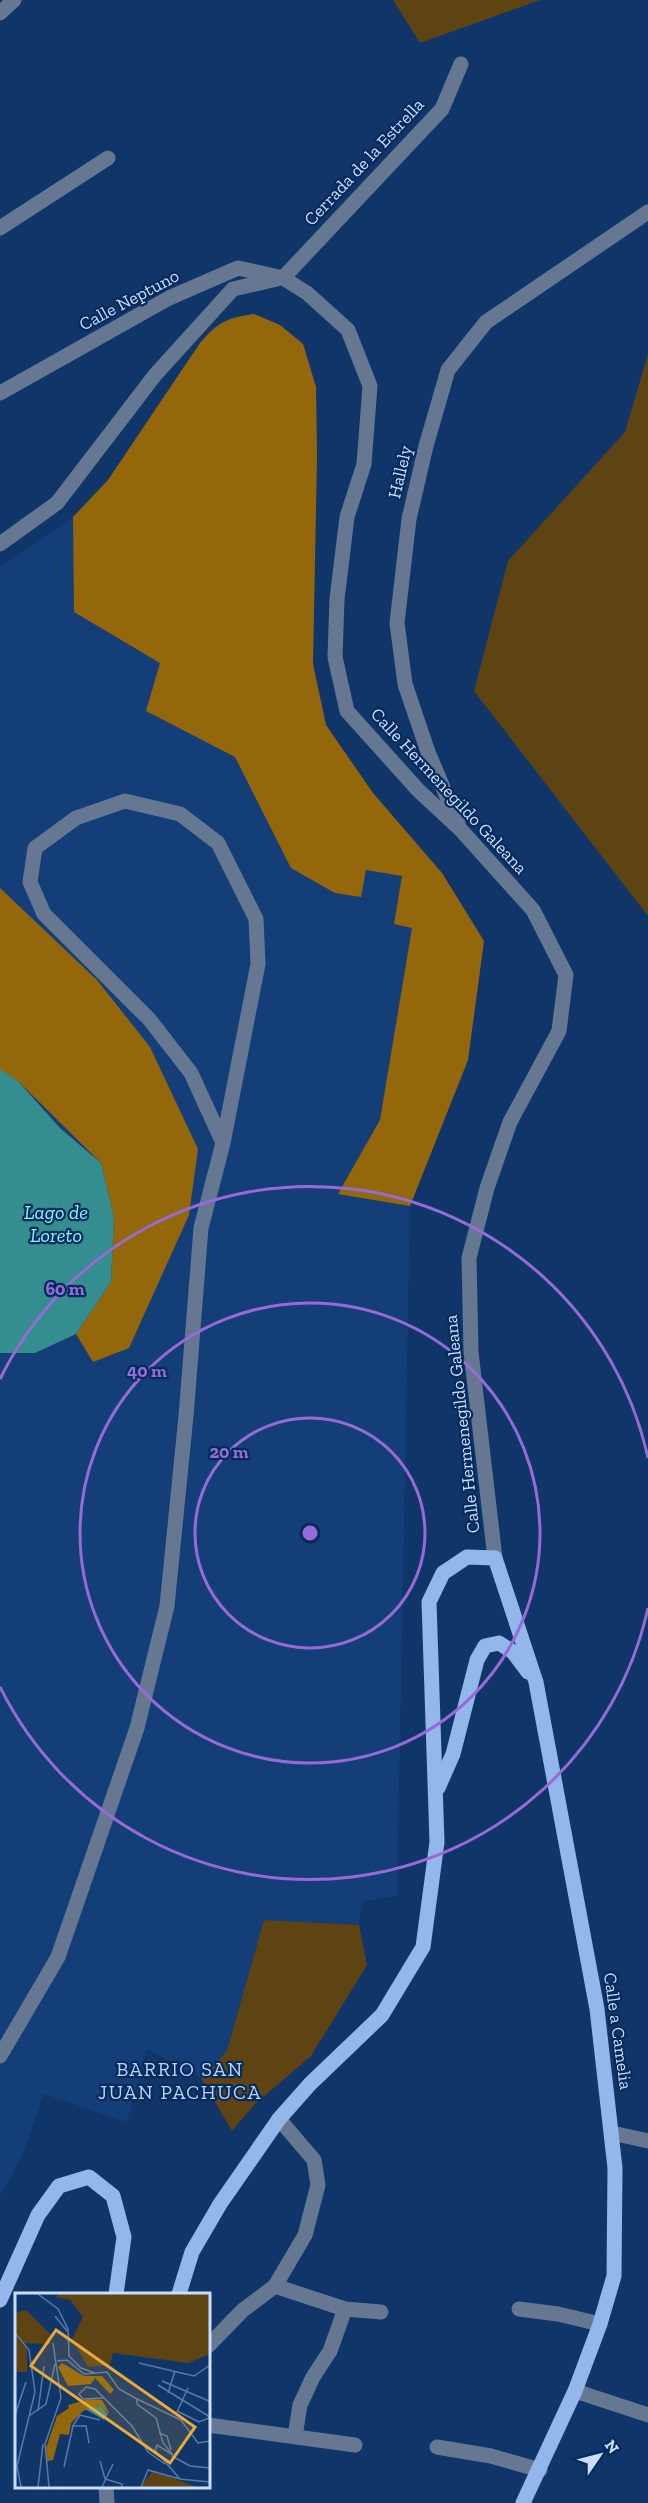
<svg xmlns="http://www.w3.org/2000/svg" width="648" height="2503" viewBox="0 0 648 2503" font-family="'Zilla Slab',serif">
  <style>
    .built { fill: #143e78 }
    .green { fill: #5e4313 }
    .forest { fill: #94670b }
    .water { fill: #348d8f }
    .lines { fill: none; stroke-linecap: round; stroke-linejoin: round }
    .minor { stroke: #667891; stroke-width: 15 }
    .major { stroke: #93b7eb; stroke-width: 15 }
    .ring { fill: none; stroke: #976bd5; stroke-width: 3 }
    .labels { text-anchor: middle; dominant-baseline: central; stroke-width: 4.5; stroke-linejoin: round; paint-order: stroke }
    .street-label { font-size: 18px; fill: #cadfff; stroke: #052b5d }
    .water-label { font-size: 20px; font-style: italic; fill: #88f6f8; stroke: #052b5d }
    .neighbourhood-label { font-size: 20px; letter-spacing: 1.5px; fill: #bad4f9; stroke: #052b5d }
    .inset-road { fill: none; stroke: #5a7aa5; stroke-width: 1.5 }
    .view { fill: #eaaa39; fill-opacity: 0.15; stroke: #eaaa39; stroke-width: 3 }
    .inset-edge { fill: none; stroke: #cadfff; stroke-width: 3 }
    .centre { fill: #976bd5; stroke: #052b5d; stroke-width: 3 }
    .ring-label { font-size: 18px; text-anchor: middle; font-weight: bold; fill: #976bd5; stroke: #052b5d; stroke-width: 4.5; stroke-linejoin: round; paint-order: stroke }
  </style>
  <rect width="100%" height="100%" fill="#103669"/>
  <polygon class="built" points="254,314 280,325 303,344 316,387 317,457 313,664 326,725 373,793 442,873 484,941 468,1060 410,1206 397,1896 362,1901 359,1925 264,1920 227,2052 201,2078 147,2049 127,2122 44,2094 21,2158 0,2196 0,567 73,517 108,480 200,343 213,327 231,317"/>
  <g class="green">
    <polygon points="393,0 540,0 420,43"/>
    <polygon points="648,354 648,916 474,691 508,561 625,432"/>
    <polygon points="264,1920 359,1925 367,1965 311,2056 254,2105 232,2131 201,2078 227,2051"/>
  </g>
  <g class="forest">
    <path d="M 254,314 L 280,325 L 303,344 L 316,387 L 317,457 L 313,664 L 326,725 L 373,793 L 442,873 L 484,941 L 468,1060 L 410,1206 L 338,1194 L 380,1120 L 412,928 L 394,924 L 402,876 L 366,870 L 361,897 L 335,893 L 291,868 L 235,757 L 146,711 L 160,663 L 74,612 L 73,517 L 108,480 L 200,343 C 218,322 227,318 254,314 Z"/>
    <polygon points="0,888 97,980 150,1047 198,1149 189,1215 129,1348 93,1362 76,1334 111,1282 114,1218 101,1163 18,1081 0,1070"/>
  </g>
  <polygon class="water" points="0,1069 18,1081 60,1128 101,1163 114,1218 111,1282 76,1334 35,1353 0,1353"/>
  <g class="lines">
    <g class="minor">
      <polyline points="0,13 14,0"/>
      <polyline points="0,228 108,158"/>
      <polyline points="283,278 442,109 461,64"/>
      <polyline points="0,393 169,298 238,268 283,278 307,293 348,330 370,386 364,464 347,517 337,599 335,657 347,711 418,790 461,830 533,910 566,975 559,1031 510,1122 487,1188 469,1258 471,1352 495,1558"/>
      <polyline points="0,544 57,503 155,375 233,289 277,279"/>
      <polyline points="458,823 428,752 405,684 397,623 409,519 426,446 448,370 486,322 648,212"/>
      <polyline points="0,2056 58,1957 137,1728 167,1606 186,1416 201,1228 223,1143 258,964 256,919 218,843 180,814 125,801 76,818 35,848 30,882 44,914 149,1019 191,1073 223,1143"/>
      <polyline points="612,2133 648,2141"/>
      <polyline points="275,2286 345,2309 381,2312"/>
      <polyline points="519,2309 558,2314 600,2324"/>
      <polyline points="208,2346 243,2310 275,2286 305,2235 318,2185 314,2160 279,2119"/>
      <polyline points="575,2391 648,2415"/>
      <polyline points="208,2425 355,2445"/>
      <polyline points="295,2436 300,2405 313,2377 330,2351 345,2309"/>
      <polyline points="437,2447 491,2456 540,2470"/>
      <polyline points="106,2486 107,2503"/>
    </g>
    <g class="major">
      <polyline points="438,1788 453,1754 477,1660 485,1646 499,1643 513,1652 528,1672"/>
      <polyline points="179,2294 192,2252 220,2204 279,2119 310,2084 382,2015 423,1947 437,1842 429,1602 443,1573 467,1557 495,1558 536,1682 597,2009 615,2168 614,2276 600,2324 575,2391 523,2503"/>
      <polyline points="0,2300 38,2215 59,2186 89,2177 113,2196 124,2237 116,2294"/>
    </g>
  </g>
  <g class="ring">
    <circle cx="310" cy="1533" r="115"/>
    <circle cx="310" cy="1533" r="230"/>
    <path d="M648 1608A346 346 0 0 1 0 1687M0 1379A346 346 0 0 1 648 1458"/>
  </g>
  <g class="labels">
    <g class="street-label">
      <text transform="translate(364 162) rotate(-47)">Cerrada de la Estrella</text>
      <text transform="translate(129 300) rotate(-28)">Calle Neptuno</text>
      <text transform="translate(400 472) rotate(-77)">Hallely</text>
      <text transform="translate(449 791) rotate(47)">Calle Hermenegildo Galeana</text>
      <text transform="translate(462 1424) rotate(-96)">Calle Hermenegildo Galeana</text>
      <text transform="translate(618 2031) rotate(82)">Calle a Camelia</text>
    </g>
    <g class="water-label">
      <text x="56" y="1212">Lago de<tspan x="56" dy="23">Loreto</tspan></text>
    </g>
    <g class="neighbourhood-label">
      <text x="180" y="2069">BARRIO SAN<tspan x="180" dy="23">JUAN PACHUCA</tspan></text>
    </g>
  </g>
  <g transform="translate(15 2293)">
    <rect width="195" height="195" fill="#103669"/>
    <path d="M 43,1 L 195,1 L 195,61 L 173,70 L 98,60 L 95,72 L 73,74 L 57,46 L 68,24 L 55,7 L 41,4 ZM 11,17 L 37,43 L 35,51 L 7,50 L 12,56 L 12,79 L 0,79 L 0,20 ZM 138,178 L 182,194 L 125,194 Z" fill="#5e4313"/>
    <path d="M 47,70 L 69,83 L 87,83 L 99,97 L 95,101 L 80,85 L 76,91 L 53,93 L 43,74 ZM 74,106 L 87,107 L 95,121 L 84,113 L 68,118 L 56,130 L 54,142 L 45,141 L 38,167 L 32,168 L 31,155 L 42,123 L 54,115 L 53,112 Z" fill="#94670b"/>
    <path d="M 85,113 L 93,121 L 89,127 L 70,116 Z" fill="#348d8f"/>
    <path class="inset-road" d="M 23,1 L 43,16 L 53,36 L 54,63 L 66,75 L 80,80M 40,23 L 52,38M 0,40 L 14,57 L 20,99 L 2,173 L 6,194M 42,68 L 52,67 L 69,81 L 92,79 L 104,96 L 122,106M 124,70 L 179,83 L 195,72M 147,88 L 194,108M 143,92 L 195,124M 153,100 L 160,78M 88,105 L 68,106 L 64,101 L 71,94 L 80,96 L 117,133 L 133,159 L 150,171M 122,106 L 122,111 L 141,125 L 148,150 L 158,162 L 142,152 L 140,157 L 165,186M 122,106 L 166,127 L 183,150 L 195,148M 23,118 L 29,73M 162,118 L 184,129 L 194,125M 162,119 L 173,95M 0,122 L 11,89M 14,123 L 31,111 L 40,71M 57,134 L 65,122 L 85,127M 144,140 L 152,143 L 156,157M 157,163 L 175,173 L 195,175M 85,168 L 90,186 L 107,191 L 107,194M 49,174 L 58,133 L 71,133 L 74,150M 165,186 L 195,189M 23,194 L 28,151M 34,194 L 30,151 L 46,105 L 38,50M 87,194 L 98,171M 126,194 L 133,177 L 165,186"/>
    <path class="view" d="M 41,37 L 180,134 L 155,170 L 16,73 Z"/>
    <rect width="195" height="195" class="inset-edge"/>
  </g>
  <circle cx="310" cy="1533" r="9" class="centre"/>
  <g class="ring-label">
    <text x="65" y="1295">60 m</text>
    <text x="147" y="1377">40 m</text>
    <text x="229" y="1458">20 m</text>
  </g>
  <g transform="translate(600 2455) rotate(55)" stroke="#052b5d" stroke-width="4.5" paint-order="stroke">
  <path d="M0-4.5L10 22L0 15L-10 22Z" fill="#cadfff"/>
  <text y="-9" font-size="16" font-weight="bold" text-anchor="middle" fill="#cadfff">N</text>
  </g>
</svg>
